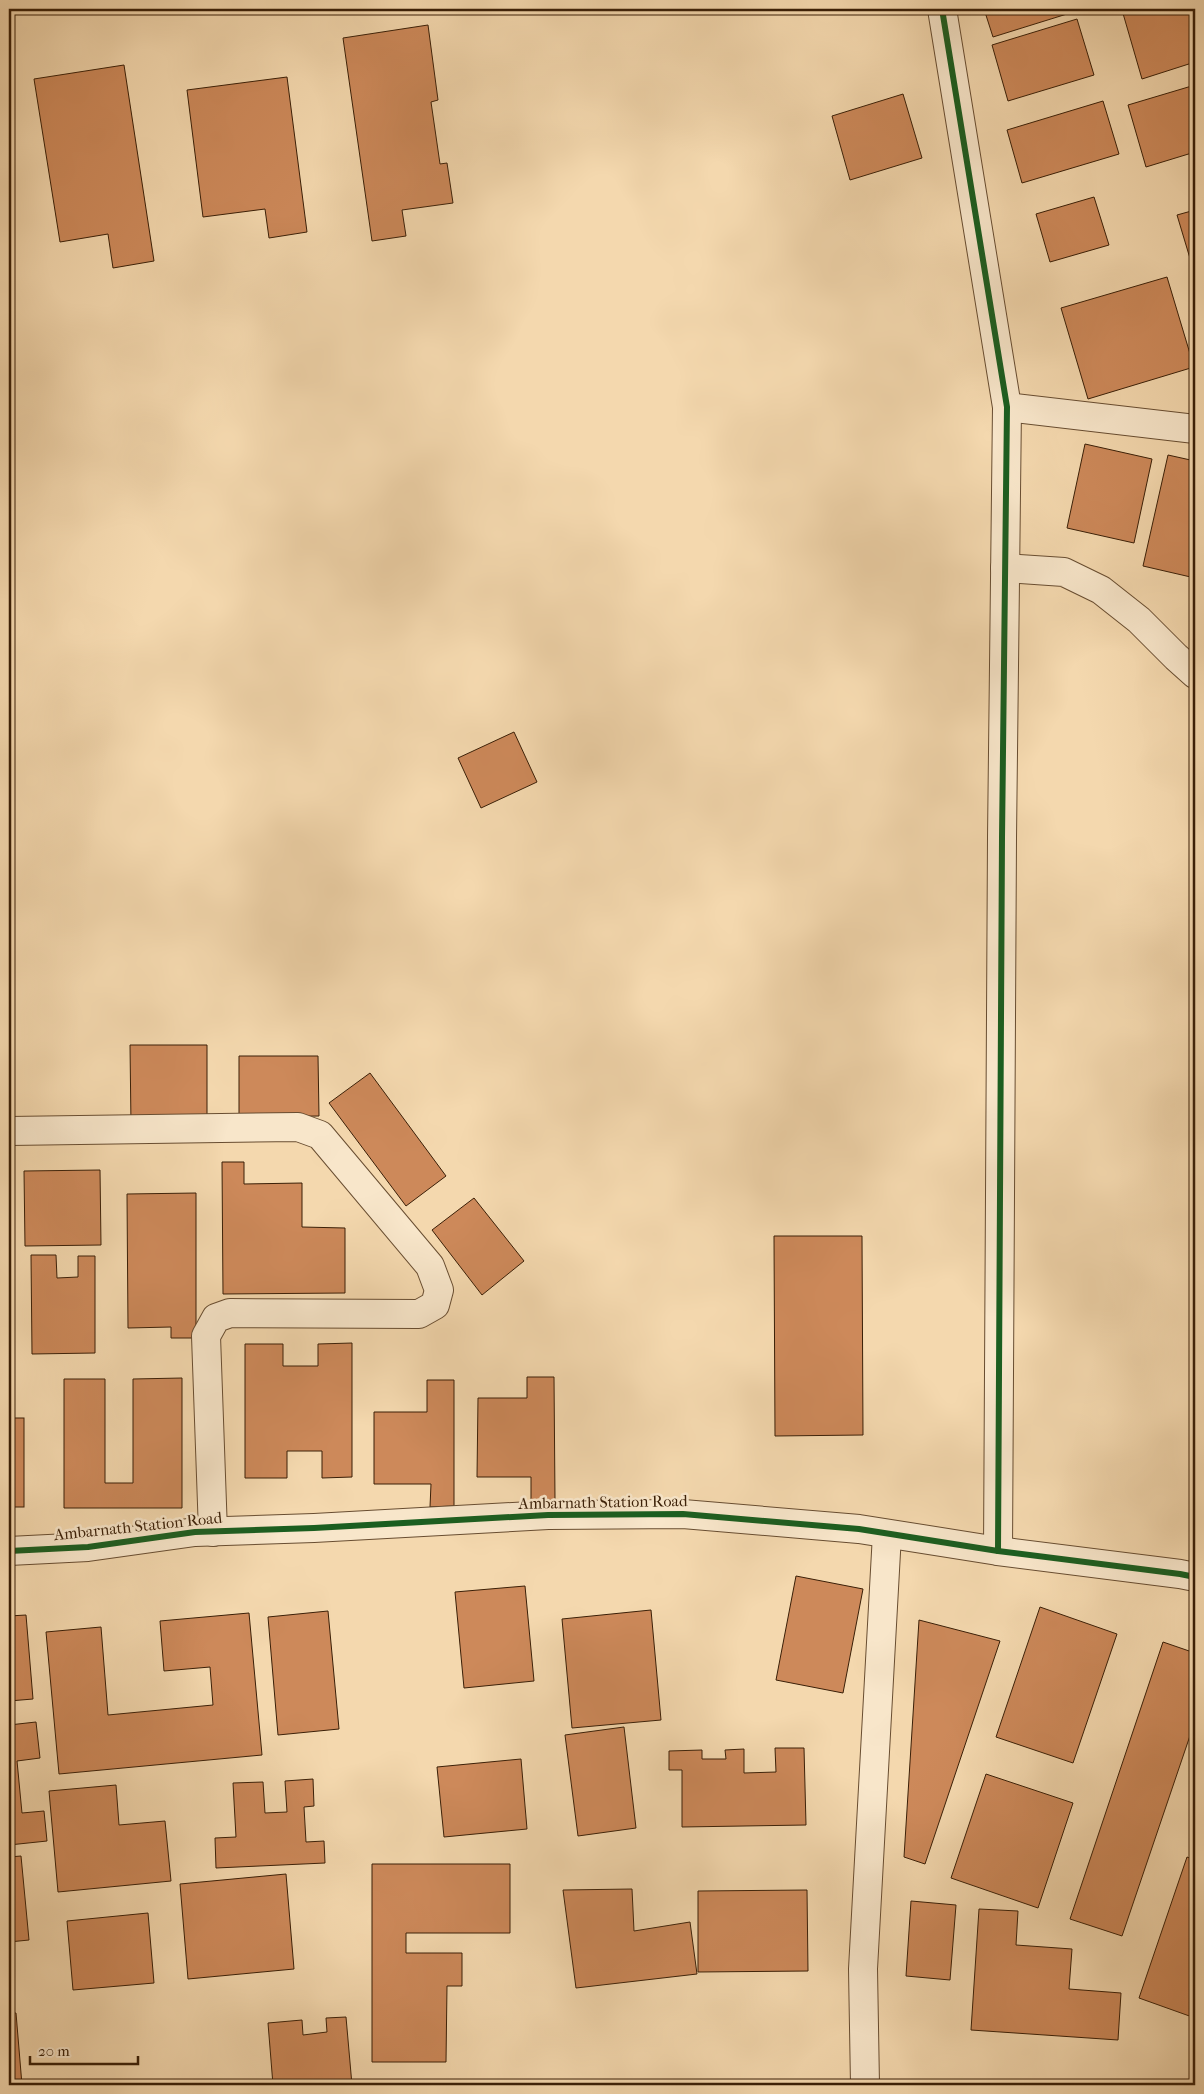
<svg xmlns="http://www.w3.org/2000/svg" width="1204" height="2094" viewBox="0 0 1204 2094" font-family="'IM FELL French Canon',serif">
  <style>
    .building { fill: #cd895a; stroke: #3a1f07 }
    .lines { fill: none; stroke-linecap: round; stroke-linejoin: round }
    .minor-casing { stroke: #684d31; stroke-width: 30 }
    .minor { stroke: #f8e6ca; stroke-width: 28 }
    .cycleway-casing { stroke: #f8e6ca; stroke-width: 9 }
    .cycleway { stroke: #1b5e20; stroke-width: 6 }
    .labels { text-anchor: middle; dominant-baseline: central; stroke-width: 5; stroke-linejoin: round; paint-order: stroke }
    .street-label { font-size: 16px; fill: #3a1f07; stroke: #f8e6ca }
  </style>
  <rect width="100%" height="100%" fill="#f4d8ae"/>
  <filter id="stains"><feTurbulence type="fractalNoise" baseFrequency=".004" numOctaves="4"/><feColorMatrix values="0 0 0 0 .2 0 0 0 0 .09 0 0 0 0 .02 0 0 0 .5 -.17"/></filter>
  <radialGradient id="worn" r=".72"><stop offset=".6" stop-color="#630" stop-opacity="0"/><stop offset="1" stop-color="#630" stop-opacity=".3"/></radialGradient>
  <g class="building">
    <polygon points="984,9 1083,9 993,37"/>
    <polygon points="1125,9 1195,9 1195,62 1142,79 1122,10"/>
    <polygon points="1077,19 1094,75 1008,101 992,45"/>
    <polygon points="428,25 438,100 431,102 440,164 447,163 453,203 402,210 406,236 372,241 343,38"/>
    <polygon points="124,65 154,261 113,268 108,234 60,242 34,79"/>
    <polygon points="287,77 307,232 269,238 265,209 203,217 187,90"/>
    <polygon points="1195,85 1195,152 1146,167 1128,105"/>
    <polygon points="903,94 922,158 850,180 832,116"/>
    <polygon points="1103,101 1119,154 1022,183 1007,130"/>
    <polygon points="1094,197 1109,245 1050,262 1036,214"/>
    <polygon points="1195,210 1195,275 1177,215"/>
    <polygon points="1167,277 1194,367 1088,399 1061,308"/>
    <polygon points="1085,444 1152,459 1134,543 1067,528"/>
    <polygon points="1168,455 1195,461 1195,578 1143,566"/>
    <polygon points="514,732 537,782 481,808 458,758"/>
    <polygon points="130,1045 207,1045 207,1125 131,1125"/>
    <polygon points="239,1056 318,1056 319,1116 239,1117"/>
    <polygon points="370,1073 446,1176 406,1206 329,1103"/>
    <polygon points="222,1162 244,1162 244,1184 302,1183 302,1227 345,1228 345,1293 223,1294"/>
    <polygon points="100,1170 101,1245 25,1246 24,1171"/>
    <polygon points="196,1193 196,1338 171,1338 171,1327 128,1328 127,1194"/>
    <polygon points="474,1198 524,1261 482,1295 432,1230"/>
    <polygon points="774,1236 862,1236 863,1435 775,1436"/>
    <polygon points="31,1255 56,1255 57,1278 78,1277 78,1256 95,1256 95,1353 32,1354"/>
    <polygon points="352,1343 352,1477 322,1478 322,1451 287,1451 287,1478 245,1478 245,1344 283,1344 283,1366 318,1366 318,1344"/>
    <polygon points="527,1377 554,1377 555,1500 531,1501 531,1477 477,1477 478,1398 527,1398"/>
    <polygon points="182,1378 182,1508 64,1508 64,1379 105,1379 105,1483 133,1483 133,1379"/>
    <polygon points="427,1380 454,1380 454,1506 430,1507 431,1484 374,1484 374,1412 427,1412"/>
    <rect x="9" y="1418" width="15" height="89"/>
    <polygon points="796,1576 863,1589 843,1693 776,1680"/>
    <polygon points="525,1586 534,1681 464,1688 455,1592"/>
    <polygon points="1040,1607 1117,1634 1073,1763 996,1737"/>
    <polygon points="651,1610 661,1720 572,1728 562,1619"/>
    <polygon points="328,1611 339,1729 278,1735 268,1617"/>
    <polygon points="249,1613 262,1755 59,1774 46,1632 101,1627 108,1715 213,1705 210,1667 164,1671 160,1621"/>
    <polygon points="26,1615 33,1699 9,1701 9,1616"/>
    <polygon points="919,1620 1000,1641 925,1864 904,1857"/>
    <polygon points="1163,1642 1195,1653 1195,1721 1122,1936 1070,1919"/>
    <polygon points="36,1722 40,1758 17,1761 22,1813 44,1811 47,1841 9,1845 9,1725"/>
    <polygon points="624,1727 636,1828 578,1836 565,1735"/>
    <polygon points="775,1748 804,1748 806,1825 682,1827 682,1770 669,1770 669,1751 702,1750 702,1759 726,1759 725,1750 744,1749 744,1773 776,1772"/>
    <polygon points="521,1759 527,1829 444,1837 437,1767"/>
    <polygon points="986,1774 1073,1803 1038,1908 951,1878"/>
    <polygon points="313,1779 314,1806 304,1807 306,1842 324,1841 325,1863 216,1868 215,1838 236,1837 233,1783 263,1782 265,1813 287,1812 285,1781"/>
    <polygon points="116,1785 119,1825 165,1821 171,1881 58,1892 49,1791"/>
    <polygon points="21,1856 29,1940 9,1942 9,1857"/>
    <polygon points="1187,1857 1195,1860 1195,2018 1139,1998"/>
    <polygon points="372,1864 510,1864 510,1933 406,1933 406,1953 462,1953 462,1986 447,1986 446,2062 372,2062"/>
    <polygon points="286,1874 294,1969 188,1979 180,1884"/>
    <polygon points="632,1889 634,1931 690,1922 697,1974 576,1988 563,1890"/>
    <polygon points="807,1890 808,1971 698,1972 698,1891"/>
    <polygon points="911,1901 956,1905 950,1980 906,1976"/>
    <polygon points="979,1909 1018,1911 1016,1945 1072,1949 1069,1989 1121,1993 1118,2040 971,2030"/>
    <polygon points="148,1913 154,1983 73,1990 67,1921"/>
    <polygon points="9,2013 16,2013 22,2085 9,2085"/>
    <polygon points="346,2017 352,2085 273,2085 268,2023 302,2020 303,2035 327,2032 326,2018"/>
  </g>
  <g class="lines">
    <defs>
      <g id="minor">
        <polyline points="942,9 1007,407 1002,838 998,1551"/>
        <polyline points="1007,407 1195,429"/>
        <polyline points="1005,568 1064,572 1101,590 1139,620 1176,657 1195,674"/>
        <polyline points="9,1131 298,1127 320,1135 430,1266 439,1290 435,1305 419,1314 230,1313 216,1318 206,1336 213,1532"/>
        <polyline points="9,1551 88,1547 195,1532 314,1528 548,1515 683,1514 859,1529 998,1551 1180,1574 1195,1577"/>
        <polyline points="865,2085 863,1969 887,1534"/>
      </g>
    </defs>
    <use href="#minor" class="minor-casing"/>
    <use href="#minor" class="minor"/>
    <defs>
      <g id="cycleway">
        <polyline points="942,9 1007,407 1002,838 998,1551"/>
        <polyline points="9,1551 88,1547 195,1532 314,1528 548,1515 683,1514 859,1529 998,1551 1180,1574 1195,1577"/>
      </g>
    </defs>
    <use href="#cycleway" class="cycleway-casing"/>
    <use href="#cycleway" class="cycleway"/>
  </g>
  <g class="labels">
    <g class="street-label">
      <text transform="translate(603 1502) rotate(-1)">Ambarnath Station Road</text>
      <text transform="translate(138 1526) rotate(-6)">Ambarnath Station Road</text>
    </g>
  </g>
  <rect width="1204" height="2094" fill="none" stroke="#f4d8ae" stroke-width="30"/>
  <rect x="10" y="10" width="1184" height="2074" fill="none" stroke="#3a1f07" stroke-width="2.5"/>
  <rect x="15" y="15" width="1174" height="2064" fill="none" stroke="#3a1f07"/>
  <path d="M30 2056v8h108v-8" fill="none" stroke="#3a1f07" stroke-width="2.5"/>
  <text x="38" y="2056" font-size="15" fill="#3a1f07" stroke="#f8e6ca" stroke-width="4" paint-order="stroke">20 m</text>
  <rect width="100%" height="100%" filter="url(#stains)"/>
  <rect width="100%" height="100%" fill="url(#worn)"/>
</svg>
